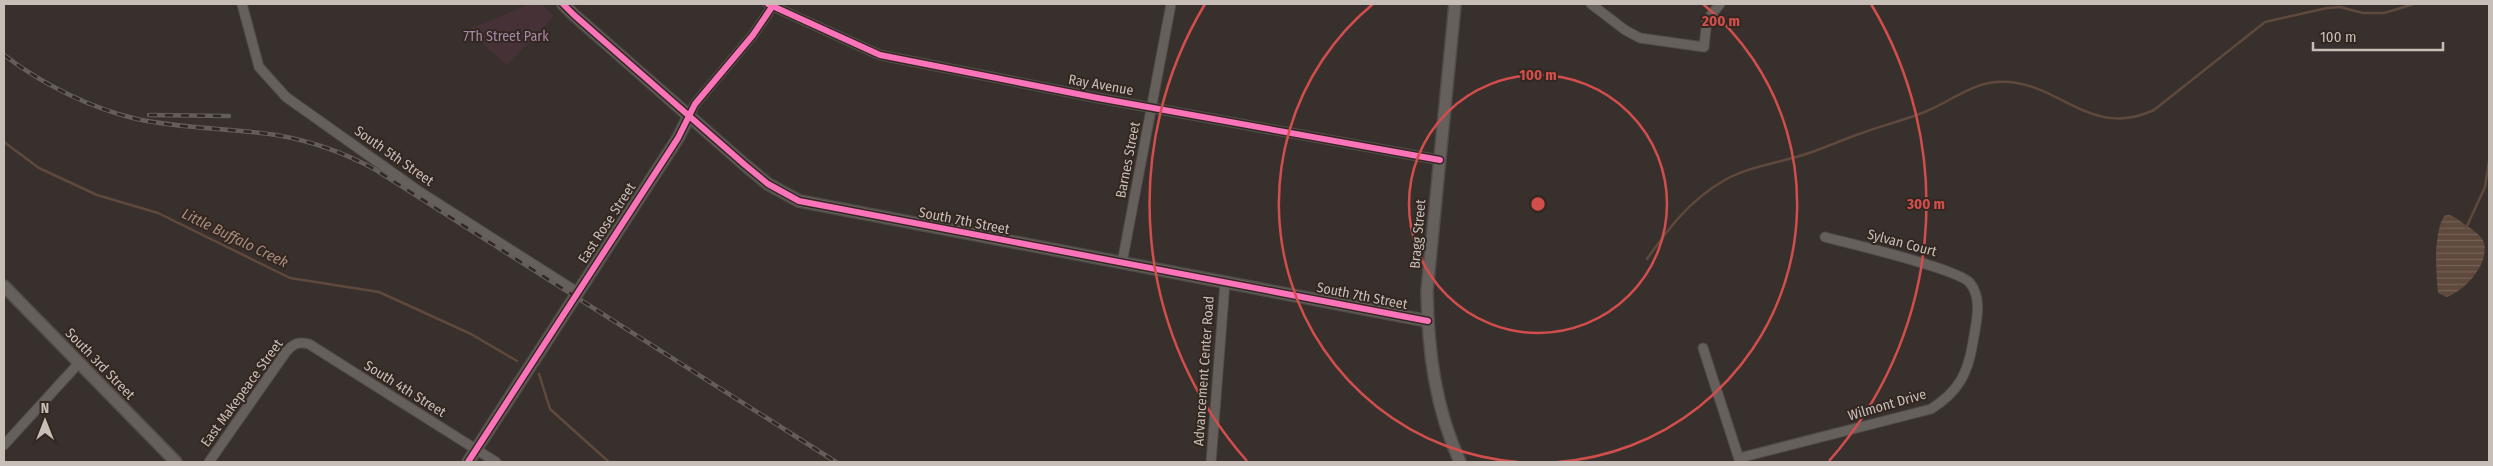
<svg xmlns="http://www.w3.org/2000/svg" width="2493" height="466" viewBox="0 0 2493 466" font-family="'Fira Sans Condensed',sans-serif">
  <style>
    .park { fill: #463137 }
    .water { fill: url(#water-rules) }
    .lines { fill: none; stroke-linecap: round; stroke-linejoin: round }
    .stream { stroke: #5f493c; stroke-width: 2.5 }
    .minor-casing { stroke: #514c49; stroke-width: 11 }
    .tertiary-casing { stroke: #514c49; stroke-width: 14 }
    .minor { stroke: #66605d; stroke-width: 9 }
    .tertiary { stroke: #66605d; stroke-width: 11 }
    .rail-casing { stroke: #645e5b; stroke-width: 4.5 }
    .rail { stroke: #332721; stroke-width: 2.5; stroke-dasharray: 8; stroke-linecap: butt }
    .cycleway-casing { stroke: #332721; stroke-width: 9 }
    .cycleway { stroke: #fb73b8; stroke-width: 6 }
    .ring { fill: none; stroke: #d24e4c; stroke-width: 2.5 }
    .labels { text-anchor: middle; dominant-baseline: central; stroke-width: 4; stroke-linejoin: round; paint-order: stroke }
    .park-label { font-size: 14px; fill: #a687a7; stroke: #332721 }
    .street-label { font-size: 14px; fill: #c8beb8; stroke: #332721 }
    .water-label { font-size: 15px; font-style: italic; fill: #a88b7d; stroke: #332721 }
    .centre { fill: #d24e4c; stroke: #332721; stroke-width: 2.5 }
    .ring-label { font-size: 15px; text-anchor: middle; font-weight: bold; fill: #d24e4c; stroke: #332721; stroke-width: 4; stroke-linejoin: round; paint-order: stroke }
  </style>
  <defs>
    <pattern id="water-rules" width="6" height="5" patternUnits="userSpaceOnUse" patternTransform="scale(1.25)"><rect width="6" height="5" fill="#5f493c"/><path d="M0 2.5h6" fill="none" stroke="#746156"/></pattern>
  </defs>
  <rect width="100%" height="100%" fill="#38302d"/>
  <polygon class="park" points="530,4 541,4 554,16 507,65 467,30"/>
  <path class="water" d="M 2448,215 C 2455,216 2461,222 2467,226 C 2473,230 2482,236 2484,243 C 2489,265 2465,290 2447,297 L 2438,293 C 2436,270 2433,236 2444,216 Z"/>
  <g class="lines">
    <g class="stream">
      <polyline points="4,142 39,168 97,195 158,213 290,278 379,292 471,334 517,361"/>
      <polyline points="2466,228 2485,187 2489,161"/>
      <path d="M 1647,259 C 1668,229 1689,201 1723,181 C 1749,166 1780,163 1809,153 C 1827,147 1844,139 1862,133 C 1883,125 1906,120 1927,111 C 1949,102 1971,84 1996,82 C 2057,77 2088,141 2154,110 L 2265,22 L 2327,8 L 2340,7 L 2363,13 L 2384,13 L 2414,4"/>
      <polyline points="539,374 550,409 609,462"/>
    </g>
    <defs>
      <g id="minor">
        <polyline points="242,4 259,67 286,97 420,192 577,292"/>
        <polyline points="768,4 880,55 1098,98 1440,160"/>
        <polyline points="1591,4 1625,30 1640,38 1704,47 1707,20 1720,4"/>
        <polyline points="689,116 695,104 753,35 774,4"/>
        <polyline points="1122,263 1171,4"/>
        <polyline points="1703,348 1740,462"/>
        <polyline points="4,445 78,364"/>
        <path d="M 1739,458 L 1931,409 C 1958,392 1968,374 1973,342 C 1976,323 1983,299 1970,283 C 1957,268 1850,244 1825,237"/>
        <path d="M 209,462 L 286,352 C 293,344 298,341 309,344 L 496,462"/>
        <polyline points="1211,462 1225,282"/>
      </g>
      <g id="tertiary">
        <polyline points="563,4 574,15 745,165 768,184 799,201 1428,321"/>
        <path d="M 1455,4 L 1427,291 C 1428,351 1435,407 1460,462"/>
        <polyline points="4,286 176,462"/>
        <polyline points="468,462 678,138 689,116"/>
      </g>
    </defs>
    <use href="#minor" class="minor-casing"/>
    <use href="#tertiary" class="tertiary-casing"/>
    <use href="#minor" class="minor"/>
    <use href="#tertiary" class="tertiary"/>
    <defs>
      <g id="rail">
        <path d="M 4,55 C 42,84 90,108 137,119 C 183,129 230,128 276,135 C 312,141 345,153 376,170 L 836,462"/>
        <polyline points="149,115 229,116"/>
      </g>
    </defs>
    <use href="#rail" class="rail-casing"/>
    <use href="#rail" class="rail"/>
    <defs>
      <g id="cycleway">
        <polyline points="563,4 574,15 745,165 768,184 799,201 1428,321"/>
        <polyline points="768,4 880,55 1098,98 1440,160"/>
        <polyline points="468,462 678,138 695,104 753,35 774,4"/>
      </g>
    </defs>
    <use href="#cycleway" class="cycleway-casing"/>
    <use href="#cycleway" class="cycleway"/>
  </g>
  <g class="ring">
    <circle cx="1538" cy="204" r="129"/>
    <path d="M1518 462A259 259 0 0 1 1373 4M1703 4A259 259 0 0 1 1558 462"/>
    <path d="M1247 461A388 388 0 0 1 1205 4M1871 4A388 388 0 0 1 1829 461"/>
  </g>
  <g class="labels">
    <g class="park-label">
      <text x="506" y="36">7Th Street Park</text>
    </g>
    <g class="street-label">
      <text transform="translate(1101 85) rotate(10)">Ray Avenue</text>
      <text transform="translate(394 156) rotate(35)">South 5th Street</text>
      <text transform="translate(1128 160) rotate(-79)">Barnes Street</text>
      <text transform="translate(964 221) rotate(11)">South 7th Street</text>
      <text transform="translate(607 223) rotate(-57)">East Rose Street</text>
      <text transform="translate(1418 234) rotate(-85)">Bragg Street</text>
      <text transform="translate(1902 243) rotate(15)">Sylvan Court</text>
      <text transform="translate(1362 296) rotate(11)">South 7th Street</text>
      <text transform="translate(100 364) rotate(46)">South 3rd Street</text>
      <text transform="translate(1204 371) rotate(-86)">Advancement Center Road</text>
      <text transform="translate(405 389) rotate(32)">South 4th Street</text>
      <text transform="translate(242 393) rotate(-54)">East Makepeace Street</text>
      <text transform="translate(1887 405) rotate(-16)">Wilmont Drive</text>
    </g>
    <g class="water-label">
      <text transform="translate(235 238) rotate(26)">Little Buffalo Creek</text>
    </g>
  </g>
  <circle cx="1538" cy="204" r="8" class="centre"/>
  <g class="ring-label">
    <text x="1721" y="26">200 m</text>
    <text x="1538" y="80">100 m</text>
    <text x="1926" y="209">300 m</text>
  </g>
  <rect width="2493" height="466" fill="none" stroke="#c8beb8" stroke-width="10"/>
  <g transform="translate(45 421)" stroke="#332721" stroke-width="4" paint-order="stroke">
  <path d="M0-4L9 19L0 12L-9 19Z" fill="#c8beb8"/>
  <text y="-8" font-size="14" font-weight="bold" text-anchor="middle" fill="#c8beb8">N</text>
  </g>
  <path d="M2313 42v8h130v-8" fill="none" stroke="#c8beb8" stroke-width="2.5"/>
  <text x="2320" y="42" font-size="15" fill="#c8beb8" stroke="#332721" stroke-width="4" paint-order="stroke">100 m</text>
</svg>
